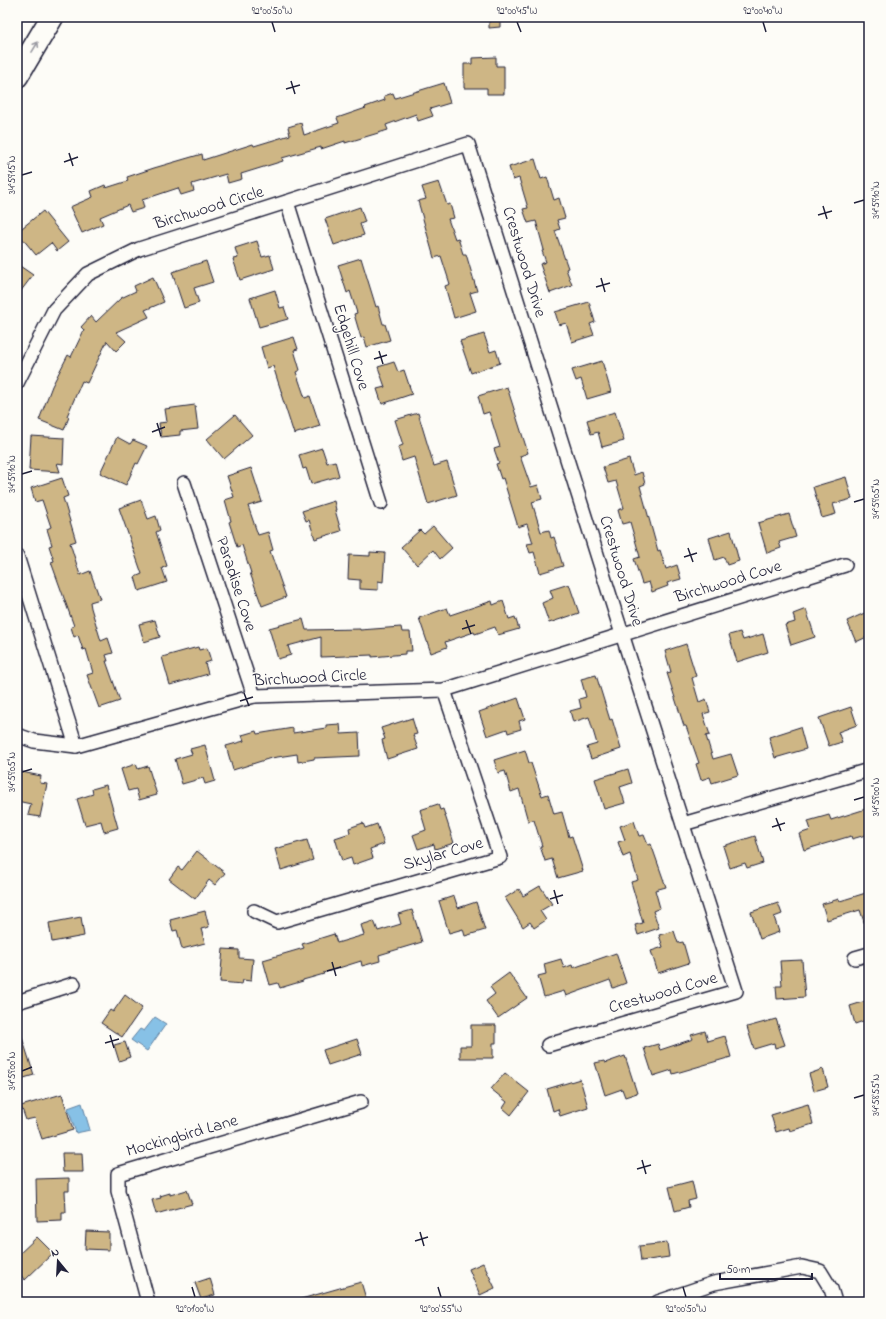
<svg xmlns="http://www.w3.org/2000/svg" width="886" height="1319" viewBox="0 0 886 1319" font-family="'Indie Flower',sans-serif">
  <style>
    .water { fill: #87c1e6; stroke: #5f81a2 }
    .building { fill: #ceb685; stroke: #22223b }
    .lines { fill: none; stroke-linecap: round; stroke-linejoin: round }
    .street-casing { stroke: #22223b; stroke-width: 16 }
    .highway-casing { stroke: #22223b; stroke-width: 25 }
    .street { stroke: #fdfcf7; stroke-width: 13 }
    .highway { stroke: #fdfcf7; stroke-width: 22 }
    .oneway { stroke: #9a9aa2 }
    .ticks { fill: none; stroke: #22223b; stroke-width: 1.5 }
    .labels { text-anchor: middle; dominant-baseline: central; stroke-width: 3; stroke-linejoin: round; paint-order: stroke }
    .street-label { font-size: 17px; fill: #22223b; stroke: #fdfcf7 }
    .neatline { fill: none; stroke: #22223b; stroke-width: 1.5 }
    .ticks-label { font-size: 10px; text-anchor: middle; fill: #22223b }
  </style>
  <rect width="100%" height="100%" fill="#fdfcf7"/>
  <filter id="ink" filterUnits="userSpaceOnUse"><feTurbulence type="fractalNoise" baseFrequency=".025" numOctaves="2"/><feDisplacementMap in="SourceGraphic" scale="8" xChannelSelector="R" yChannelSelector="G"/><feConvolveMatrix kernelMatrix="1 2 1 2 8 2 1 2 1" color-interpolation-filters="sRGB"/></filter>
  <g filter="url(#ink)">
    <g class="water">
      <polygon points="155,1017 166,1024 147,1051 131,1040 140,1029 144,1031"/>
      <polygon points="82,1103 90,1130 76,1133 68,1108"/>
    </g>
    <g class="building">
      <polygon points="489,17 500,17 500,27 489,28"/>
      <polygon points="496,57 496,66 504,66 504,94 487,94 487,88 464,88 464,64 472,64 472,58"/>
      <polygon points="444,83 450,103 430,109 433,116 418,121 416,114 386,125 388,130 375,134 345,143 345,141 321,149 321,147 282,158 283,161 241,174 242,179 228,183 226,174 192,184 194,191 181,195 178,188 142,200 144,208 131,212 128,205 100,217 103,224 82,233 70,207 93,197 91,191 105,185 106,188 128,181 127,177 154,168 202,154 203,160 253,144 254,146 290,135 288,127 301,123 304,135 339,123 337,118 366,108 365,107 385,100 384,96 393,93 395,98"/>
      <polygon points="535,159 541,179 547,177 554,200 559,198 565,218 557,220 560,229 555,231 568,268 566,269 572,285 550,293 540,264 546,262 542,251 544,250 536,221 528,223 523,209 528,208 519,178 513,180 509,167"/>
      <polygon points="439,182 447,205 450,204 454,218 448,219 455,239 458,238 463,254 466,254 477,291 470,293 476,311 454,318 445,286 450,284 441,256 434,258 418,201 426,199 422,187"/>
      <polygon points="360,207 365,222 360,224 364,235 334,245 325,219"/>
      <polygon points="43,211 68,242 57,251 51,243 36,255 17,232"/>
      <polygon points="257,241 262,257 270,255 274,269 240,280 233,259 238,258 235,248"/>
      <polygon points="361,258 376,307 378,306 383,324 385,324 390,340 367,347 364,337 361,338 354,314 357,313 350,291 347,293 338,265"/>
      <polygon points="206,261 213,282 194,288 199,303 184,308 172,272"/>
      <polygon points="17,264 33,275 17,296"/>
      <polygon points="153,277 164,302 145,310 149,317 116,332 126,341 116,351 107,341 87,383 82,381 67,416 69,417 64,430 39,420 52,386 68,355 71,357 84,330 81,327 91,316 96,322 121,298 136,291 134,286"/>
      <polygon points="275,290 280,308 284,307 288,319 259,327 250,298"/>
      <polygon points="589,302 595,322 590,324 594,335 572,342 566,323 559,325 555,312"/>
      <polygon points="484,334 490,352 496,350 500,363 471,373 460,341"/>
      <polygon points="294,337 298,349 294,350 300,370 296,372 305,398 310,396 320,426 294,434 281,394 282,394 273,366 267,368 261,347"/>
      <polygon points="602,361 611,392 587,399 581,379 576,381 572,370"/>
      <polygon points="394,362 398,372 404,370 412,394 382,404 377,389 385,387 378,367"/>
      <polygon points="507,387 528,453 520,456 531,487 538,485 542,499 532,502 541,532 549,530 551,538 554,537 563,566 540,573 534,552 530,553 527,544 533,543 527,524 518,527 503,478 501,479 496,464 499,463 494,449 500,447 489,412 483,414 478,396"/>
      <polygon points="195,405 198,429 180,431 180,435 161,437 159,423 167,422 165,409"/>
      <polygon points="615,412 624,441 602,447 598,432 591,434 587,420"/>
      <polygon points="418,413 434,466 447,462 457,495 428,504 414,457 402,461 398,447 403,445 395,420"/>
      <polygon points="235,415 252,435 224,459 207,439"/>
      <polygon points="31,436 64,438 63,464 57,463 60,472 29,470"/>
      <polygon points="117,437 130,444 133,440 147,446 138,464 136,463 126,485 100,473"/>
      <polygon points="322,448 327,463 335,461 339,476 311,484 306,468 303,469 299,455"/>
      <polygon points="629,459 634,475 642,472 645,484 640,486 658,551 660,550 666,569 677,565 681,579 667,583 668,586 652,592 649,582 642,584 634,559 640,557 630,522 622,524 618,510 624,508 616,481 608,483 603,467"/>
      <polygon points="251,468 262,502 248,506 258,535 268,532 273,550 270,551 286,597 262,606 250,573 251,573 242,545 237,547 229,522 231,521 225,500 234,497 227,476"/>
      <polygon points="846,477 852,499 833,504 836,514 822,518 813,487"/>
      <polygon points="62,478 68,496 63,498 76,541 70,543 80,575 90,571 100,599 90,602 91,608 101,641 108,638 113,653 106,655 108,661 106,661 120,701 99,708 87,675 93,673 86,649 83,650 78,635 74,637 71,627 74,626 51,562 54,561 49,546 52,545 47,529 51,527 42,500 35,502 31,488"/>
      <polygon points="141,500 148,519 156,516 160,530 156,532 167,566 162,568 167,582 139,591 135,577 142,574 119,508"/>
      <polygon points="334,501 336,510 335,510 341,531 315,539 309,520 306,521 302,511"/>
      <polygon points="789,514 796,537 779,542 781,548 767,553 758,523"/>
      <polygon points="433,526 452,548 440,559 433,550 417,565 401,547 420,530 424,534"/>
      <polygon points="731,531 739,561 727,565 724,557 715,560 709,538"/>
      <polygon points="370,552 385,553 383,582 378,581 378,590 360,589 360,580 348,579 349,555 370,556"/>
      <polygon points="569,584 579,613 549,623 542,603 553,598 550,590"/>
      <polygon points="492,601 493,605 503,601 509,619 515,617 519,629 498,635 495,627 475,634 474,632 445,642 447,647 431,653 419,618 447,608 450,615"/>
      <polygon points="806,609 815,637 791,645 785,625 795,622 793,614"/>
      <polygon points="869,611 869,636 856,642 847,621"/>
      <polygon points="303,619 306,630 360,629 360,630 401,627 402,632 410,632 412,651 405,651 405,654 372,657 372,655 321,657 321,637 288,646 291,655 278,659 269,628"/>
      <polygon points="155,620 160,637 144,642 139,624"/>
      <polygon points="740,632 743,640 763,634 768,652 737,662 729,635"/>
      <polygon points="686,644 696,676 692,678 699,702 706,699 710,712 703,714 710,735 706,736 713,759 731,754 738,775 712,783 710,777 701,780 696,764 699,763 686,726 684,726 667,673 671,672 665,651"/>
      <polygon points="198,647 199,650 207,648 211,661 205,663 208,674 170,685 162,657"/>
      <polygon points="596,675 610,720 612,719 621,749 591,759 587,747 597,744 589,717 573,722 570,711 581,708 579,699 586,697 581,679"/>
      <polygon points="518,698 525,719 519,721 521,729 508,733 507,729 487,736 479,712"/>
      <polygon points="851,707 857,725 838,732 842,742 829,746 819,718"/>
      <polygon points="412,718 417,734 413,735 418,749 387,759 382,740 385,739 381,728"/>
      <polygon points="340,724 341,734 359,733 360,756 314,758 314,759 298,762 297,754 271,758 233,770 226,746 244,741 242,735 256,731 257,734 293,728 293,733 326,728 326,725"/>
      <polygon points="800,727 806,749 775,758 769,737"/>
      <polygon points="205,745 215,781 205,784 203,778 182,784 175,759 192,754 190,749"/>
      <polygon points="525,750 529,763 531,763 542,796 548,794 554,814 562,812 569,837 572,836 583,871 558,878 552,859 545,861 540,846 542,846 534,820 528,821 519,789 511,792 505,771 498,773 494,760"/>
      <polygon points="136,764 138,769 148,766 157,795 139,800 136,789 128,791 121,769"/>
      <polygon points="628,769 632,783 620,787 625,803 604,809 595,779"/>
      <polygon points="17,771 41,776 40,783 47,784 40,817 28,815 31,804 17,801"/>
      <polygon points="106,785 118,828 104,832 101,821 85,825 77,799 93,794 92,789"/>
      <polygon points="438,804 440,810 443,809 454,843 435,849 434,844 418,849 413,835 426,830 420,810"/>
      <polygon points="869,808 869,834 852,839 851,836 804,850 799,834 811,830 808,821 829,815 831,820"/>
      <polygon points="634,821 639,836 644,835 648,845 651,844 666,887 655,890 660,908 653,911 659,928 638,935 635,925 643,923 631,882 638,880 630,854 623,857 618,842 625,840 620,826"/>
      <polygon points="363,823 365,828 377,824 384,844 370,849 373,858 353,865 351,858 342,861 335,838 350,833 349,828"/>
      <polygon points="755,836 763,863 747,868 745,863 730,868 723,846"/>
      <polygon points="307,840 313,860 281,870 275,849"/>
      <polygon points="197,851 225,873 215,885 209,880 195,899 169,879 178,867 182,870"/>
      <polygon points="540,886 552,904 540,911 546,920 534,928 530,922 523,927 505,898 519,889 523,896"/>
      <polygon points="869,892 869,930 867,931 860,910 827,920 822,904 839,899 840,901"/>
      <polygon points="454,896 458,908 476,902 485,930 465,936 463,929 449,933 439,901"/>
      <polygon points="778,903 782,914 774,917 779,932 760,939 751,912"/>
      <polygon points="412,910 422,942 379,955 380,961 362,966 361,961 323,973 324,974 303,980 303,981 280,988 278,983 270,985 263,960 304,948 302,944 334,934 337,943 364,935 361,925 374,921 378,931 401,924 398,914"/>
      <polygon points="205,911 209,927 201,929 205,943 182,949 177,930 173,931 170,920"/>
      <polygon points="81,917 84,936 52,942 49,923"/>
      <polygon points="674,931 678,943 683,942 689,963 658,973 651,951 663,947 659,935"/>
      <polygon points="223,949 239,950 239,958 253,959 251,981 243,980 242,984 220,982"/>
      <polygon points="616,953 626,983 613,988 610,980 566,996 564,991 544,997 538,976 546,974 544,964 561,959 564,968 572,965 573,968"/>
      <polygon points="802,960 805,997 777,999 776,986 782,986 780,961"/>
      <polygon points="509,973 527,998 498,1018 486,1001 495,994 490,987"/>
      <polygon points="125,995 142,1008 122,1037 101,1023 110,1010 113,1012"/>
      <polygon points="869,1000 869,1019 855,1024 850,1006"/>
      <polygon points="776,1019 785,1045 775,1048 774,1043 754,1049 747,1027"/>
      <polygon points="471,1025 496,1025 496,1043 493,1043 493,1058 460,1058 460,1046 471,1046"/>
      <polygon points="17,1028 19,1028 34,1075 17,1080"/>
      <polygon points="705,1031 708,1041 725,1036 731,1057 673,1074 672,1070 653,1076 644,1048 658,1044 660,1050 693,1039 691,1035"/>
      <polygon points="357,1039 362,1054 328,1065 323,1050"/>
      <polygon points="125,1042 130,1057 119,1061 114,1045"/>
      <polygon points="625,1056 637,1093 625,1097 622,1089 605,1095 595,1063 604,1061 605,1063"/>
      <polygon points="823,1069 828,1087 814,1091 809,1074"/>
      <polygon points="505,1073 529,1092 511,1115 503,1108 507,1102 491,1089"/>
      <polygon points="580,1079 588,1107 560,1116 558,1109 553,1111 547,1089"/>
      <polygon points="62,1094 73,1130 42,1139 35,1118 26,1120 21,1106"/>
      <polygon points="808,1104 813,1124 790,1131 789,1128 776,1132 771,1115"/>
      <polygon points="62,1153 82,1153 83,1172 63,1172"/>
      <polygon points="69,1178 69,1191 65,1191 66,1212 62,1212 62,1220 37,1221 36,1179"/>
      <polygon points="692,1181 696,1199 688,1201 689,1207 675,1211 669,1187"/>
      <polygon points="187,1190 192,1204 156,1214 152,1200 161,1198 160,1196 170,1193 170,1195"/>
      <polygon points="86,1231 109,1232 109,1250 85,1249"/>
      <polygon points="37,1237 53,1253 25,1280 17,1271 17,1256"/>
      <polygon points="667,1243 669,1257 641,1261 639,1246"/>
      <polygon points="483,1263 495,1288 480,1295 469,1269"/>
      <polygon points="210,1278 215,1295 201,1299 195,1283"/>
      <polygon points="361,1282 367,1302 301,1302 301,1299"/>
    </g>
    <g class="lines">
      <defs>
        <g id="street">
          <polyline points="287,202 381,503"/>
          <polyline points="17,383 54,310 88,274 139,249 468,144 622,634 736,991 548,1045"/>
          <polyline points="184,483 254,696"/>
          <polyline points="17,556 76,746 254,696 444,690 845,565"/>
          <polyline points="17,735 34,741 76,746"/>
          <polyline points="683,824 869,770"/>
          <polyline points="254,911 277,922 500,857 444,690"/>
          <polyline points="855,958 869,954"/>
          <polyline points="17,1002 74,984"/>
          <polyline points="148,1302 118,1191 118,1174 361,1102"/>
          <polyline points="658,1302 714,1283 802,1267 820,1271 831,1289 835,1302"/>
        </g>
        <polyline id="highway" points="17,76 52,17"/>
      </defs>
      <use href="#street" class="street-casing"/>
      <use href="#highway" class="highway-casing"/>
      <use href="#street" class="street"/>
      <use href="#highway" class="highway"/>
    </g>
    <defs><path id="oneway-shaft" d="M-6 0H5M1.5-3L5.5 0L1.5 3" fill="none" stroke-width="1.6" stroke-linecap="round" stroke-linejoin="round"/></defs>
    <use class="oneway" href="#oneway-shaft" transform="translate(35 47) rotate(-59)"/>
  </g>
  <path class="ticks" d="M 272,22 L 275,32M 517,22 L 521,32M 763,22 L 766,32M 291,81 L 295,94M 286,89 L 300,85M 69,153 L 73,166M 64,162 L 78,157M 22,175 L 32,172M 854,203 L 864,200M 823,206 L 827,219M 818,215 L 832,211M 601,278 L 605,292M 596,287 L 610,283M 379,351 L 383,364M 374,359 L 387,355M 157,423 L 161,436M 152,432 L 165,427M 22,474 L 32,471M 854,502 L 864,499M 688,548 L 693,562M 684,557 L 697,553M 466,620 L 471,634M 462,629 L 475,625M 244,693 L 249,706M 240,701 L 253,697M 22,772 L 32,769M 854,800 L 864,797M 776,818 L 781,831M 772,827 L 785,823M 554,890 L 558,904M 550,899 L 563,895M 332,962 L 336,976M 327,971 L 341,967M 110,1035 L 114,1048M 105,1043 L 119,1039M 22,1071 L 32,1067M 854,1098 L 864,1095M 642,1160 L 646,1174M 637,1169 L 651,1165M 420,1232 L 424,1246M 415,1241 L 428,1237M 192,1287 L 195,1297M 438,1287 L 441,1297M 683,1287 L 686,1297"/>
  <g class="labels">
    <g class="street-label">
      <text transform="translate(209 208) rotate(-17)">Birchwood Circle</text>
      <text transform="translate(524 262) rotate(73)">Crestwood Drive</text>
      <text transform="translate(351 347) rotate(73)">Edgehill Cove</text>
      <text transform="translate(621 571) rotate(73)">Crestwood Drive</text>
      <text transform="translate(728 582) rotate(-17)">Birchwood Cove</text>
      <text transform="translate(236 584) rotate(72)">Paradise Cove</text>
      <text transform="translate(310 678) rotate(-3)">Birchwood Circle</text>
      <text transform="translate(443 854) rotate(-16)">Skylar Cove</text>
      <text transform="translate(663 993) rotate(-16)">Crestwood Cove</text>
      <text transform="translate(182 1136) rotate(-16)">Mockingbird Lane</text>
    </g>
  </g>
  <rect width="886" height="1319" fill="none" stroke="#fdfcf7" stroke-width="44"/>
  <g transform="translate(58 1261) rotate(342)" stroke="#fdfcf7" stroke-width="3" paint-order="stroke">
  <path d="M0-3L7 15L0 10L-7 15Z" fill="#22223b"/>
  <text y="-6" font-size="11" font-weight="bold" text-anchor="middle" fill="#22223b">N</text>
  </g>
  <path d="M720 1273v6h92v-6" fill="none" stroke="#22223b" stroke-width="2"/>
  <text x="726" y="1273" font-size="12" fill="#22223b" stroke="#fdfcf7" stroke-width="3" paint-order="stroke">50 m</text>
  <rect x="22" y="22" width="842" height="1275" class="neatline"/>
  <g class="ticks-label">
    <text x="272" y="14">92°00'50"W</text>
    <text x="517" y="14">92°00'45"W</text>
    <text x="763" y="14">92°00'40"W</text>
    <text transform="translate(11 175) rotate(-90)" y="4">34°59'15"N</text>
    <text transform="translate(875 200) rotate(-90)" y="4">34°59'10"N</text>
    <text transform="translate(11 474) rotate(-90)" y="4">34°59'10"N</text>
    <text transform="translate(875 499) rotate(-90)" y="4">34°59'05"N</text>
    <text transform="translate(11 772) rotate(-90)" y="4">34°59'05"N</text>
    <text transform="translate(875 797) rotate(-90)" y="4">34°59'00"N</text>
    <text transform="translate(11 1071) rotate(-90)" y="4">34°59'00"N</text>
    <text transform="translate(875 1095) rotate(-90)" y="4">34°58'55"N</text>
    <text x="195" y="1312">92°01'00"W</text>
    <text x="441" y="1312">92°00'55"W</text>
    <text x="686" y="1312">92°00'50"W</text>
  </g>
</svg>
